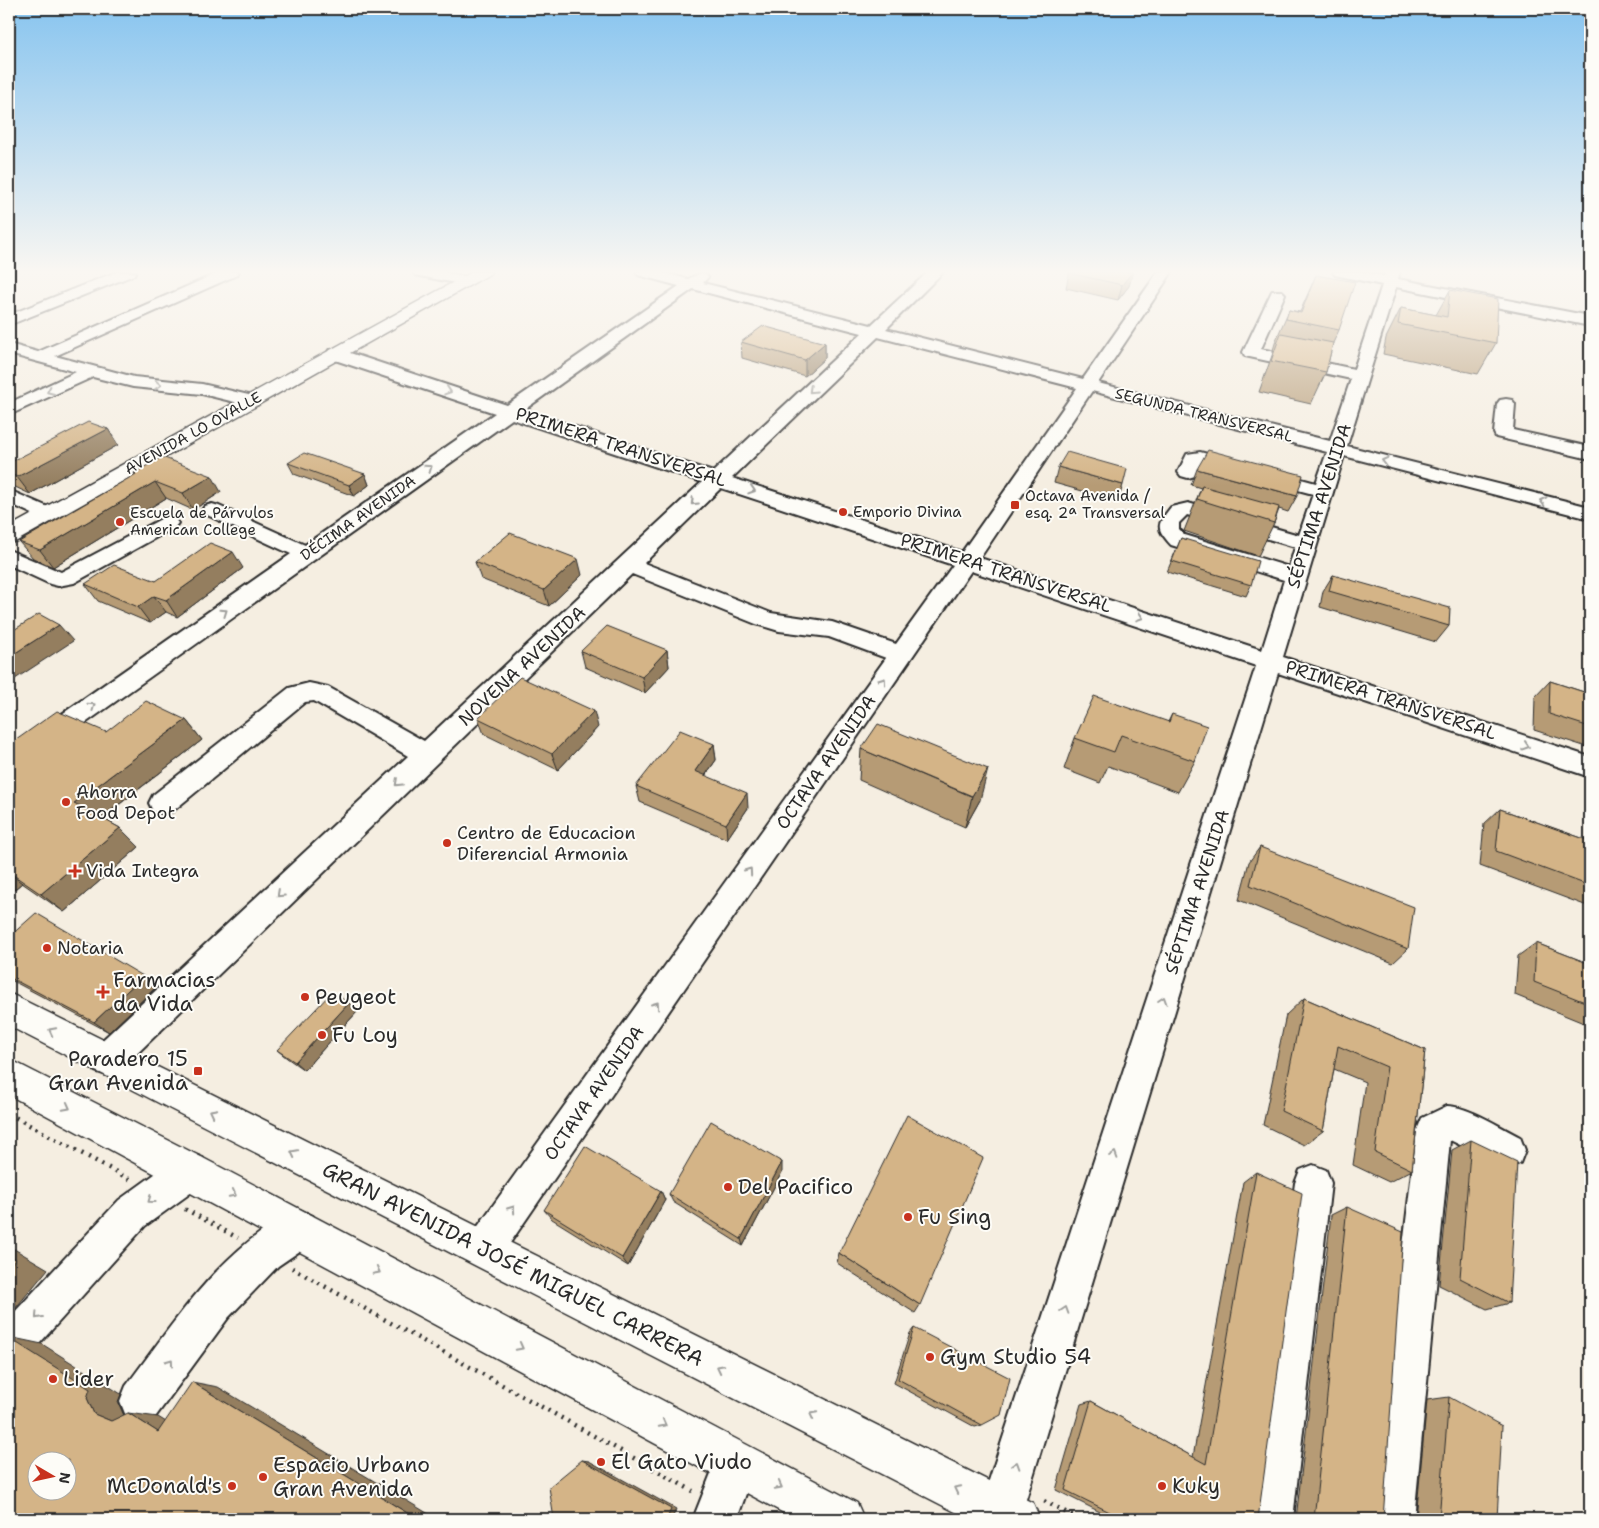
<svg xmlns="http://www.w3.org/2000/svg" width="1599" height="1528" viewBox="0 0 1599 1528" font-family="'Shantell Sans',sans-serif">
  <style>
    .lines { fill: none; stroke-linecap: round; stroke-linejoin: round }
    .minor-casing { stroke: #2b2b2b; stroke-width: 4 }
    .major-casing { stroke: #2b2b2b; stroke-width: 3 }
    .path-far1 { stroke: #2b2b2b; stroke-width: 4; stroke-dasharray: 1 4.5; stroke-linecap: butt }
    .path { stroke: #2b2b2b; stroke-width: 4.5; stroke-dasharray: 2 5.5; stroke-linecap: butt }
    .minor { fill: #fdfcf7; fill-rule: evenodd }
    .major { fill: #fdfcf7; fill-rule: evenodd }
    .wall { fill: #b69b74; stroke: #2b2b2b }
    .shaded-wall { fill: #947e5e; stroke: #2b2b2b }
    .building { fill: #d4b487; stroke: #2b2b2b; fill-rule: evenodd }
    .oneway { stroke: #9e9e9b }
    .poi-dot { fill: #c8321e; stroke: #fdfcf7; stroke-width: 2 }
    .labels { text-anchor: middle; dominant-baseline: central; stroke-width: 4; stroke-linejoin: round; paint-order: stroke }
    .far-street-label { font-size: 15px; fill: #2b2b2b; stroke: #fdfcf7 }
    .far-poi-label { font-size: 15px; fill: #2b2b2b; stroke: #fdfcf7; text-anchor: start }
    .street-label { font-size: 18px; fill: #2b2b2b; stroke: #fdfcf7 }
    .poi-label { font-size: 18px; fill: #2b2b2b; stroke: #fdfcf7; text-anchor: start }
    .near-poi-label { font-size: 21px; fill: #2b2b2b; stroke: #fdfcf7; text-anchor: start }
    .near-street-label { font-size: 21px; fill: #2b2b2b; stroke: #fdfcf7 }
  </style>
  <rect width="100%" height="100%" fill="#f5eee1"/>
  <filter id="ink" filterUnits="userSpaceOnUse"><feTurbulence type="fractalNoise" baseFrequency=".02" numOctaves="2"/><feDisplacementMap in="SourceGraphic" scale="10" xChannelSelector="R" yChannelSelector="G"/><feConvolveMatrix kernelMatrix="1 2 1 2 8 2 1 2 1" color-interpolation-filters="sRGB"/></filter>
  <g filter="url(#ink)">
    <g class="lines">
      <defs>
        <g id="minor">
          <polygon points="116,272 136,272 134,275 9,325 9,315"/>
          <polygon points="220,272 239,272 237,275 55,356 134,377 202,384 257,397 260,401 257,405 251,406 202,394 133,387 93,377 9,415 9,403 76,372 9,354 9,344 38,352"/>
          <polygon points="413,272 443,272 471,278 473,281 471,284 466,285 415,275"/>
          <path d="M 636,272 L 660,272 L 688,279 L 701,273 L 706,274 L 708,277 L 703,283 L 871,325 L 928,272 L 943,272 L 886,329 L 1083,379 L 1158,272 L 1172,272 L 1098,383 L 1330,441 L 1351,379 L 1245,356 L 1243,352 L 1272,291 L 1282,291 L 1285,294 L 1261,349 L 1354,369 L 1382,285 L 1335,275 L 1333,272 L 1362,272 L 1384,276 L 1386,272 L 1400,272 L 1398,279 L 1590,316 L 1590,326 L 1396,287 L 1347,446 L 1590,507 L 1590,519 L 1344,456 L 1283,657 L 1590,757 L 1590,777 L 1278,673 L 1020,1519 L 982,1519 L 979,1511 L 1256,666 L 971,571 L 497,1262 L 484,1268 L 471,1262 L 465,1249 L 471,1236 L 886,658 L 829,637 L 779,631 L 756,624 L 632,574 L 119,1071 L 107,1075 L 95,1071 L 90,1059 L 95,1047 L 408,756 L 314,701 L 305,702 L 173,811 L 163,814 L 153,811 L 149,803 L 153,795 L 289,688 L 309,683 L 328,687 L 424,741 L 702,482 L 512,419 L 18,771 L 9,774 L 9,751 L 291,554 L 205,514 L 202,510 L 205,506 L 212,504 L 219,506 L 305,545 L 495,413 L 329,358 L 327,354 L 329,350 L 341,350 L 507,405 L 679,286 L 638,275 ZM 693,289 L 862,333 L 713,472 L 524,410 ZM 878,337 L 1077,388 L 962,552 L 732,478 ZM 1092,391 L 1327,452 L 1316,483 L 1200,452 L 1187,454 L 1178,472 L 1181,476 L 1188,478 L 1195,476 L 1201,464 L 1313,494 L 1299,535 L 1188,503 L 1171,507 C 1157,525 1155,527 1171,545 L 1284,580 L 1262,650 L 980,558 ZM 721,488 L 953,565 L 896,644 L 832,622 L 771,613 L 644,563 ZM 1187,515 L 1295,547 L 1289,567 L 1185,535 L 1179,529 L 1179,523 Z"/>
          <polygon points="1506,399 1512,400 1515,404 1513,430 1590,447 1590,459 1496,437 1494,433 1497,404 1500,400"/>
          <polygon points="9,490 55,510 58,514 55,518 48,520 41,518 9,503"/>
          <polygon points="168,517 175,519 178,523 175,527 74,583 58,586 50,584 9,565 9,550 61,572 161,519"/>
          <path d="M 1447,1106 C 1468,1106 1500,1127 1520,1137 L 1525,1150 L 1520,1163 L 1507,1168 L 1450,1140 L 1414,1519 L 1370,1519 L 1417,1130 L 1422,1118 Z"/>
          <path d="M 190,1153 L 203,1158 L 208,1171 L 203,1184 L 145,1226 L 39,1344 L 25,1350 L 11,1344 C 7,1336 7,1324 11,1316 L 119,1200 L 177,1158 Z"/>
          <polygon points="1313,1165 1326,1170 1331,1183 1293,1519 1249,1519 1295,1183 1300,1170"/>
          <path d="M 300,1210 L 313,1216 L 319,1229 L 313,1242 L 278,1266 L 228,1318 L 156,1416 L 141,1422 L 126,1416 L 120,1401 L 126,1386 C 173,1324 226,1241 300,1210 Z"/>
          <polygon points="736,1442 751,1448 757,1463 737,1519 693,1519 721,1448"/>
        </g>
        <g id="major">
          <polygon points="472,272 491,272 488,275 17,541 9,543 9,527"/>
          <polygon points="9,993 1033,1503 1040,1519 969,1519 9,1026"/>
          <polygon points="9,1059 203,1158 857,1503 864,1519 795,1519 9,1095"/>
        </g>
      </defs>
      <use href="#minor" class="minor-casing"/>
      <use href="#major" class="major-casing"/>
      <polyline class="path-far1" points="9,1047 16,1040"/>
      <g class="path">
        <polyline points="9,1114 131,1180"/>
        <polyline points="185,1209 238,1238"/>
        <polyline points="292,1268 693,1491"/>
        <polyline points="1044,1501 1079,1519"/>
      </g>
      <use href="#minor" class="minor"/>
      <use href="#major" class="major"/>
    </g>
    <g class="wall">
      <polygon points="1070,272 1133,272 1129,286 1118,300 1066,288 1069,273"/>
      <polygon points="1316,275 1339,330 1333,343 1326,372 1311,404 1259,392 1274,350 1273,350 1276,340 1289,310 1300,312"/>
      <polygon points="1450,290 1496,343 1478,374 1383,354 1386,338 1401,308 1436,315"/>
      <polygon points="741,342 825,343 825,358 805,376 742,358"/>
      <polygon points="108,429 118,445 30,494 11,485 9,482 9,463"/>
      <polygon points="288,463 365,474 369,485 354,496 294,474"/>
      <polygon points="1058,467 1123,485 1118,501 1054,483"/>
      <polygon points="1197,469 1297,496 1288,512 1279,509 1274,523 1258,556 1184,531 1201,488 1191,485"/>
      <polygon points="134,473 221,492 193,510 166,498 53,567 33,558 19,542 135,475"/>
      <polygon points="1181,538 1251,585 1246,596 1167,572"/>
      <polygon points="475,562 582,575 549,606 481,579"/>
      <polygon points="243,568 177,617 166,612 150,623 98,601 85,584 156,581"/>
      <polygon points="1333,575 1449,626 1436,642 1320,607 1323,591"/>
      <polygon points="667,650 669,667 645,693 585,667 581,651"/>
      <polygon points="1550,681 1590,694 1590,748 1534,730 1535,697"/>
      <polygon points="1172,714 1195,761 1178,792 1108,766 1100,783 1064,769 1075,738 1168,722"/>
      <polygon points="478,718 598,727 558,770 484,734"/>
      <polygon points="186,720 202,740 102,818 120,828 139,847 64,912 22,883 9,894 9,745 106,732"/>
      <polygon points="714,744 716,760 705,776 748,808 727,839 640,802 636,786"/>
      <polygon points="861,749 980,800 965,827 859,780"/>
      <polygon points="1500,809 1590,841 1590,907 1480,866 1484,824"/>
      <polygon points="1260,847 1408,949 1393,963 1239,900 1249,862"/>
      <polygon points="9,937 156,987 109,1032 9,979"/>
      <polygon points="1536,943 1590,964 1590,1022 1586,1024 1515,995 1518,956"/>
      <polygon points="1304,998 1425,1050 1412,1170 1389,1182 1353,1165 1365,1082 1334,1069 1323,1131 1304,1145 1263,1125 1286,1015"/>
      <polygon points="349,1003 357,1012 304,1070 287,1058 277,1050"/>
      <polygon points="1471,1140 1509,1303 1487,1309 1439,1285 1452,1150"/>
      <polygon points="782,1172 743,1246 673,1202 669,1194"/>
      <polygon points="1256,1172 1258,1519 1114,1519 1056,1490 1081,1404 1091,1401 1193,1457 1243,1182"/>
      <polygon points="661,1191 665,1200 628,1266 552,1219 544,1210"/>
      <polygon points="1347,1207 1383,1519 1296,1519 1331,1215"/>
      <polygon points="839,1253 920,1305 915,1313 837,1263"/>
      <polygon points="914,1328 982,1425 975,1427 894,1383 910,1333"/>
      <polygon points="1449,1397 1497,1519 1416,1519 1427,1400"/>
    </g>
    <g class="shaded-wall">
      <polygon points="1132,272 1133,272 1129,286 1118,300 1122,285"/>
      <polygon points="825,343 825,358 805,376 805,360"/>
      <polygon points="108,429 118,445 30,494 17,477"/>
      <polygon points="365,474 369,485 354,496 349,485"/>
      <polygon points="212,476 221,492 193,510 183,493"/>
      <polygon points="155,482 166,498 53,567 40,550"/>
      <polygon points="233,552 243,568 177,617 166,600"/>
      <polygon points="578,559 582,575 549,606 544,590"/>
      <polygon points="154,596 166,612 150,623 138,607"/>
      <polygon points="59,625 73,641 9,683 9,657"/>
      <polygon points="667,650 669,667 645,693 642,677"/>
      <polygon points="594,711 598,727 558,770 552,754"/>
      <polygon points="186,720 202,740 95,823 74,803"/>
      <polygon points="714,744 716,760 697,787 695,771"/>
      <polygon points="988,769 980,800 965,827 972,796"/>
      <polygon points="747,793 748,808 727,839 726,824"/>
      <polygon points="120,828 139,847 64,912 41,894"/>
      <polygon points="9,873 22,883 9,894"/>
      <polygon points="143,976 156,987 109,1032 94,1022"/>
      <polygon points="349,1003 357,1012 304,1070 295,1062"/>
      <polygon points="782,1162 782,1172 743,1246 741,1239"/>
      <polygon points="661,1191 665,1200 628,1266 622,1258"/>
      <polygon points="9,1246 48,1269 9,1316"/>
      <polygon points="9,1337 42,1344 121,1394 118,1402 125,1418 111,1421 94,1414 87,1398"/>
      <polygon points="192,1382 218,1387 437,1519 417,1519"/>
      <polygon points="128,1413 158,1417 187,1435 158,1432"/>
      <polygon points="582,1460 589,1461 676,1509 672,1519 667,1519"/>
    </g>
    <g class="building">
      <polygon points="1070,272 1132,272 1122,285 1069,273"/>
      <polygon points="1316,275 1355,282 1339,330 1286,319 1289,310 1301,313"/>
      <polygon points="1450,290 1498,299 1496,343 1398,324 1401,308 1447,317"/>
      <polygon points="763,326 825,343 805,360 741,342"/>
      <polygon points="1281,333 1333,343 1326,372 1271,361"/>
      <polygon points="88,422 108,429 17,477 9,473 9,463"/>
      <polygon points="1208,450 1303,475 1297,496 1197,469"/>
      <polygon points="1067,452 1127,469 1123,485 1058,467"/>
      <polygon points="304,453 365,474 349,485 288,463"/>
      <polygon points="162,457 212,476 183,493 155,482 40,550 19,542 136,474 134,473"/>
      <polygon points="1202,486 1279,507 1274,523 1197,499"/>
      <polygon points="510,533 578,559 544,590 475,562"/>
      <polygon points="1181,538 1258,561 1251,585 1172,561"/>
      <polygon points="210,543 233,552 166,600 154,596 138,607 85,584 114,565 156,581"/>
      <polygon points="1333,575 1450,608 1449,626 1329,591"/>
      <polygon points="39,614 59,625 9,657 9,633"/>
      <polygon points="607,626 667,650 642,677 581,651"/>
      <polygon points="520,677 594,711 552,754 478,718"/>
      <polygon points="1550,681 1590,694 1590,727 1549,714"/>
      <polygon points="1094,696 1169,722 1172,714 1207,726 1195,761 1121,735 1114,752 1075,738"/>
      <polygon points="146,701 186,720 74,803 120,828 41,894 9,872 9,745 57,711 106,732"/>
      <polygon points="878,724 988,769 972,796 861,749"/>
      <polygon points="680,730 714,744 695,771 747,793 726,824 636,786"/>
      <polygon points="1500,809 1590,841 1590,886 1496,851"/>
      <polygon points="1260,847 1414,907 1408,949 1250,885"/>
      <polygon points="36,913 143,976 94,1022 9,977 9,937"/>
      <polygon points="1536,943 1590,964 1590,1004 1534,982"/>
      <polygon points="332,992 349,1003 295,1062 277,1050"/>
      <polygon points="1304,998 1425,1050 1412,1170 1375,1152 1387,1067 1338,1046 1323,1131 1281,1111"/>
      <polygon points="907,1115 983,1158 920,1305 839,1253"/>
      <polygon points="711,1121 782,1162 741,1239 669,1194"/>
      <polygon points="1471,1140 1517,1162 1509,1303 1460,1278"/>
      <polygon points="585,1146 661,1191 622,1258 544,1210"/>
      <polygon points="1256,1172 1302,1193 1258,1519 1124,1519 1065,1490 1091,1401 1206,1464"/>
      <polygon points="1347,1207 1403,1232 1383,1519 1314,1519"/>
      <polygon points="9,1255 16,1259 9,1267"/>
      <polygon points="914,1328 1010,1378 1001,1415 982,1425 898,1379"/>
      <path d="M 9,1338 L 90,1389 L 87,1398 L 94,1414 L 111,1421 L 128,1413 L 158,1432 L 192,1382 L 417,1519 L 9,1519 ZM 38,1460 L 68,1460 L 68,1490 L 38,1490 Z"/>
      <polygon points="1449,1397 1502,1426 1497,1519 1439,1519"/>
      <polygon points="582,1460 671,1509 667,1519 554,1519 549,1487"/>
    </g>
    <defs><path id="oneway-chevron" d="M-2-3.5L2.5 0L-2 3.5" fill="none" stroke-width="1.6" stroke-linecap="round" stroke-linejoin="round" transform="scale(1.25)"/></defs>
    <g class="oneway">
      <use href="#oneway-chevron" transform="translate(158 385) rotate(4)"/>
      <use href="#oneway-chevron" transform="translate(812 390) rotate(136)"/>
      <use href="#oneway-chevron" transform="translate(50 391) rotate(155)"/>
      <use href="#oneway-chevron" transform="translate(448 391) rotate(18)"/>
      <use href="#oneway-chevron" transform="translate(1385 461) rotate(-166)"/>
      <use href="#oneway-chevron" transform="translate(429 468) rotate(-35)"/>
      <use href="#oneway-chevron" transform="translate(752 490) rotate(18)"/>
      <use href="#oneway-chevron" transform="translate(1543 501) rotate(-166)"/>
      <use href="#oneway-chevron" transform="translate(694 502) rotate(136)"/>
      <use href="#oneway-chevron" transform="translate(224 612) rotate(-35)"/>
      <use href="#oneway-chevron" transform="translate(1140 617) rotate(18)"/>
      <use href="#oneway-chevron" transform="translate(883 681) rotate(-55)"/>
      <use href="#oneway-chevron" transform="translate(92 706) rotate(-35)"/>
      <use href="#oneway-chevron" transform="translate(1526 746) rotate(18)"/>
      <use href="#oneway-chevron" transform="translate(398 783) rotate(137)"/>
      <use href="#oneway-chevron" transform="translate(749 871) rotate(-55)"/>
      <use href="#oneway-chevron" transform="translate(280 894) rotate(137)"/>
      <use href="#oneway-chevron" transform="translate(1163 1000) rotate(-72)"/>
      <use href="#oneway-chevron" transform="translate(656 1005) rotate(-55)"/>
      <use href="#oneway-chevron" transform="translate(52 1031) rotate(-153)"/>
      <use href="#oneway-chevron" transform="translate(67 1107) rotate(28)"/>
      <use href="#oneway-chevron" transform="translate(213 1112) rotate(-153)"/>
      <use href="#oneway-chevron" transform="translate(294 1153) rotate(-153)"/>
      <use href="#oneway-chevron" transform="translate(1114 1155) rotate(-72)"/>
      <use href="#oneway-chevron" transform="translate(233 1194) rotate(28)"/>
      <use href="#oneway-chevron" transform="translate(151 1200) rotate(144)"/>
      <use href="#oneway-chevron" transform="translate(512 1209) rotate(-55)"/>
      <use href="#oneway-chevron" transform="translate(377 1271) rotate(28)"/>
      <use href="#oneway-chevron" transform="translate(1065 1310) rotate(-72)"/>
      <use href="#oneway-chevron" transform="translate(38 1316) rotate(132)"/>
      <use href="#oneway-chevron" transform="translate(520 1347) rotate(28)"/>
      <use href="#oneway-chevron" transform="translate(170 1362) rotate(-54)"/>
      <use href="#oneway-chevron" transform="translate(720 1368) rotate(-153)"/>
      <use href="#oneway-chevron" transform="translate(813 1415) rotate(-153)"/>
      <use href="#oneway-chevron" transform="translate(663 1424) rotate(28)"/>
      <use href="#oneway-chevron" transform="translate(1016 1465) rotate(-72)"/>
      <use href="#oneway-chevron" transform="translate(779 1486) rotate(28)"/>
      <use href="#oneway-chevron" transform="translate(957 1489) rotate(-153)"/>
    </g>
  </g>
  <linearGradient id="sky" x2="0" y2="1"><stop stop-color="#87c4ef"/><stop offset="0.56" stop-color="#faf7f2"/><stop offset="1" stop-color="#faf7f2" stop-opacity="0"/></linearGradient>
  <rect width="1599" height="486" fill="url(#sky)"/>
  <g class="poi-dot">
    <rect x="1010" y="500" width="10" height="10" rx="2.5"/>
    <circle cx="843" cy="512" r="5"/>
    <circle cx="120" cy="522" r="5"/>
    <circle cx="66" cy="802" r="5"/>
    <circle cx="447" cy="843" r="5"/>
    <path d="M72.5 863.5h5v5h5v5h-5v5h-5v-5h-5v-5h5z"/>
    <circle cx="47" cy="948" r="5"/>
    <path d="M100.5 984.5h5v5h5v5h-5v5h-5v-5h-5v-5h5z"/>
    <circle cx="305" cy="997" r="5"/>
    <circle cx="322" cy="1035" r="5"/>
    <rect x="193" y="1066" width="10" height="10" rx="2.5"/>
    <circle cx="728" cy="1187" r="5"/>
    <circle cx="908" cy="1217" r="5"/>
    <circle cx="930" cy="1357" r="5"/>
    <circle cx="53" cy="1379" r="5"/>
    <circle cx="601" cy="1462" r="5"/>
    <circle cx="263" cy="1477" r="5"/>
    <circle cx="232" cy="1486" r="5"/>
    <circle cx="1162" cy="1486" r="5"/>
  </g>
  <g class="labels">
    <g class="far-street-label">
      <text transform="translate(1204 415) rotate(14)">SEGUNDA TRANSVERSAL</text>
      <text transform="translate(193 433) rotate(-29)">AVENIDA LO OVALLE</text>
      <text transform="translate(358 518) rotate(-35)">DÉCIMA AVENIDA</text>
    </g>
    <g class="far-poi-label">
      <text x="1025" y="496">Octava Avenida /<tspan x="1025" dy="17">esq. 2ª Transversal</tspan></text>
      <text x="853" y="512">Emporio Divina</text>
      <text x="130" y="513">Escuela de Párvulos<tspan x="130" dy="17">American College</tspan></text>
    </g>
    <g class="street-label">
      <text transform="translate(621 447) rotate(18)">PRIMERA TRANSVERSAL</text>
      <text transform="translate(1319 506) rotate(-72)">SÉPTIMA AVENIDA</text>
      <text transform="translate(1006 573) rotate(18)">PRIMERA TRANSVERSAL</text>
      <text transform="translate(522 666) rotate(-43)">NOVENA AVENIDA</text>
      <text transform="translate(1391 700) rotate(18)">PRIMERA TRANSVERSAL</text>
      <text transform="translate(826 762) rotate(-55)">OCTAVA AVENIDA</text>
      <text transform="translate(1197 892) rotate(-72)">SÉPTIMA AVENIDA</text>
      <text transform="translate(594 1093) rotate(-55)">OCTAVA AVENIDA</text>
    </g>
    <g class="poi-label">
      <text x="76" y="792">Ahorra<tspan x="76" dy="21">Food Depot</tspan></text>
      <text x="457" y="833">Centro de Educacion<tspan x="457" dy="21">Diferencial Armonia</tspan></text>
      <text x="86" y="871">Vida Integra</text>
      <text x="57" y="948">Notaria</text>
    </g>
    <g class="near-poi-label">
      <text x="113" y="980">Farmacias<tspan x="113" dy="24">da Vida</tspan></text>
      <text x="315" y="997">Peugeot</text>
      <text x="332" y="1035">Fu Loy</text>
      <text x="188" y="1059" text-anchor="end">Paradero 15<tspan x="188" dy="24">Gran Avenida</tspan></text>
      <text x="738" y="1187">Del Pacifico</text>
      <text x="918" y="1217">Fu Sing</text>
      <text x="940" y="1357">Gym Studio 54</text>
      <text x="63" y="1379">Lider</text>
      <text x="611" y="1462">El Gato Viudo</text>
      <text x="273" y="1465">Espacio Urbano<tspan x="273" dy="24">Gran Avenida</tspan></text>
      <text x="222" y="1486" text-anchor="end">McDonald's</text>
      <text x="1172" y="1486">Kuky</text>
    </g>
    <g class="near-street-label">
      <text transform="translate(513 1264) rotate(27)">GRAN AVENIDA JOSÉ MIGUEL CARRERA</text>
    </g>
  </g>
  <rect width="1599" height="1528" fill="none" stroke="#fdfcf7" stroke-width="30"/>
  <rect x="15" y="15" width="1569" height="1498" fill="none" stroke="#2b2b2b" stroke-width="2" filter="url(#ink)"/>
  <g transform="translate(52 1476) rotate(99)"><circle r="24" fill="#fdfcf7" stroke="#a9a8a5"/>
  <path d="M0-4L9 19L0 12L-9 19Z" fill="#c8321e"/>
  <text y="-8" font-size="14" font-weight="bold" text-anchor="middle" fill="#2b2b2b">N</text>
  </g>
</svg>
